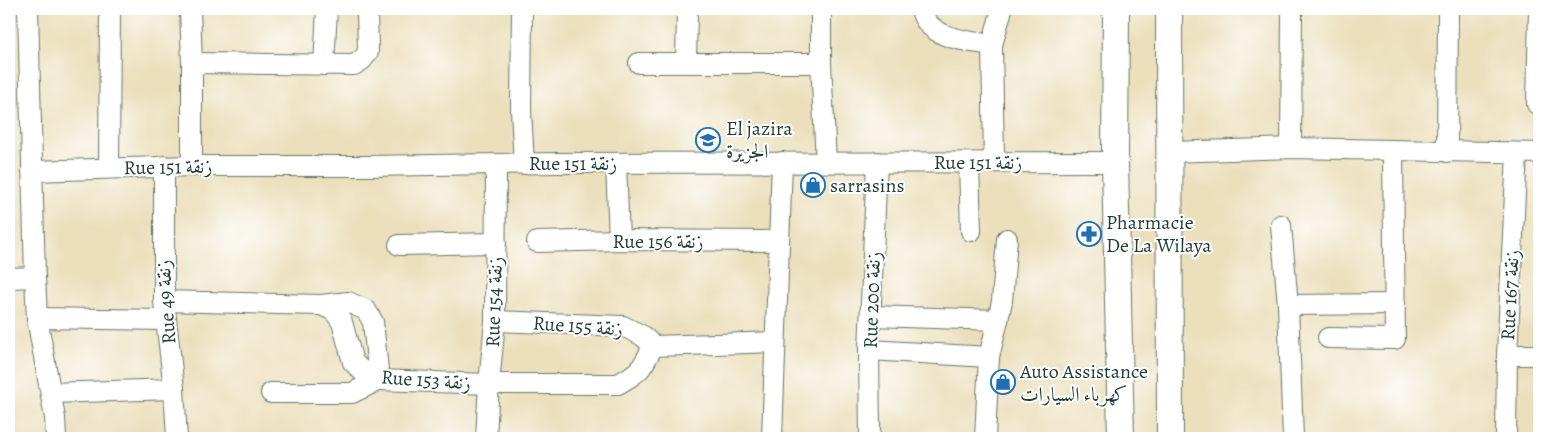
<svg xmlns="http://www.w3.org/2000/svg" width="1548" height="447" viewBox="0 0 1548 447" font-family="Alegreya,Amiri,serif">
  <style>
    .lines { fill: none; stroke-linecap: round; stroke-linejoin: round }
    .minor-casing { stroke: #667664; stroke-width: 22 }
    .tertiary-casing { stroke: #667664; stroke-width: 28 }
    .minor { stroke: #fff; stroke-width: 20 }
    .tertiary { stroke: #fff; stroke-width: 26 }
    .labels { text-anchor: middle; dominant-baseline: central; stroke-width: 4; stroke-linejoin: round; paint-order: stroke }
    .poi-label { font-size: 20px; fill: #1f3d34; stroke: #fff; text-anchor: start }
    .street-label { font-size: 20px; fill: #1f3d34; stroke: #fff }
  </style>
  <rect width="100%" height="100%" fill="#fff"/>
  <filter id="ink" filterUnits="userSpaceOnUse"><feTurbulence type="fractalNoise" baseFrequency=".02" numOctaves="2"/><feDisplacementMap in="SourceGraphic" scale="10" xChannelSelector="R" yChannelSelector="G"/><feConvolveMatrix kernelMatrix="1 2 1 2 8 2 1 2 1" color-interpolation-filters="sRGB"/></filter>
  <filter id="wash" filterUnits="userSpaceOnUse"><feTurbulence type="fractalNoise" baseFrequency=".0096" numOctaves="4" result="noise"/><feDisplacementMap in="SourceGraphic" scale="20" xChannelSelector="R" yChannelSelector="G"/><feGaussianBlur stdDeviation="1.12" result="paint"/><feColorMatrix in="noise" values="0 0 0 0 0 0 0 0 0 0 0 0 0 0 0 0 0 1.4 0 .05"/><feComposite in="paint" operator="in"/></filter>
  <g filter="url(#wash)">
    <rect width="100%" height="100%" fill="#ebdfbc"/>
  </g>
  <g filter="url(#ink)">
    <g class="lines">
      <defs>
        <g id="minor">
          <polyline points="28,9 35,277 37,318 55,418 56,438"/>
          <polyline points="190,9 192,63 192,166"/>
          <polyline points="522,9 521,110 524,164"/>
          <polyline points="821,9 821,63 826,162"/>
          <path d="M 921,9 C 927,39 967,41 992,45"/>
          <polyline points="192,63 354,65 362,60 368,52 367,9"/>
          <polyline points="639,63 821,63"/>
          <polyline points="686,63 687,9"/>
          <polyline points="324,65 327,9"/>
          <polyline points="1537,104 1539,9"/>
          <polyline points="1291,148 1292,9"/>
          <polyline points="1169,152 1291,148 1539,153"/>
          <polyline points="1447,152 1448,9"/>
          <polyline points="994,161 992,45 1002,9"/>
          <polyline points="616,163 619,240"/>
          <polyline points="969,163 971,231"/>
          <polyline points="164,166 164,301 174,389 177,438"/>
          <polyline points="109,168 110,9"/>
          <polyline points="32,171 192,166 365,166 558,163 1115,162"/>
          <polyline points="1281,225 1288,305 1293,438"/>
          <polyline points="537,242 619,240 778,241"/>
          <polyline points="399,245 496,243"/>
          <polyline points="9,278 35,277"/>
          <path d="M 164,301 L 321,305 L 334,311 L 342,322 L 353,362 L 363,372 L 379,380 L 489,384 L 618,384 C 640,372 642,369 653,346"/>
          <polyline points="321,305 348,302 366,310 373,322 379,380"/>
          <polyline points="1288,305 1395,304"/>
          <polyline points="871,316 998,320 1002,301 1007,239"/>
          <polyline points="37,318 165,320"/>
          <polyline points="495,321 623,326 643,336 653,346 775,342"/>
          <polyline points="1328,338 1395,339 1393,151"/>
          <polyline points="869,350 989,357 985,438"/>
          <polyline points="1507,355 1539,355"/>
          <polyline points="989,357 998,320"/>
          <polyline points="51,393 174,389"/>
          <polyline points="271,393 352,393 379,380"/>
          <polyline points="486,438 489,384 495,321 496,165"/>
          <polyline points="772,438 782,162"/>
          <polyline points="870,438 869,350 877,162"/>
          <polyline points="1506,438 1507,355 1517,153"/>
        </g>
        <g id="tertiary">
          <polyline points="1116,9 1115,162 1121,438"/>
          <polyline points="1169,9 1170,438"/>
        </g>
      </defs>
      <use href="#minor" class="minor-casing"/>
      <use href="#tertiary" class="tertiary-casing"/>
      <use href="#minor" class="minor"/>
      <use href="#tertiary" class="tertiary"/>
    </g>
  </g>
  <defs>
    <symbol id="school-ring" viewBox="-11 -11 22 22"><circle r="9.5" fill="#fff" stroke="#1f6fb2" stroke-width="1.5"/><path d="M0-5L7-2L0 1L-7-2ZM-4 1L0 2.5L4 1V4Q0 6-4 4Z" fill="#1f6fb2"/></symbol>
    <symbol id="shop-ring" viewBox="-11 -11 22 22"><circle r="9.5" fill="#fff" stroke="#1f6fb2" stroke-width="1.5"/><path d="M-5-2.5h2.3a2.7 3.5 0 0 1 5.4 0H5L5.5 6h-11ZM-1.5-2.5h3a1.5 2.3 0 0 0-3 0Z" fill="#1f6fb2"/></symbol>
    <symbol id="pharmacy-ring" viewBox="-11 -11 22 22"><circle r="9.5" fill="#fff" stroke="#1f6fb2" stroke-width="1.5"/><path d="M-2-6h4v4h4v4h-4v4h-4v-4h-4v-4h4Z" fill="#1f6fb2"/></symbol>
  </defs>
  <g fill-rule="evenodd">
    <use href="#school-ring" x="694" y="126" width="28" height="28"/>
    <use href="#shop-ring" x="799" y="171" width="28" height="28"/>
    <use href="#pharmacy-ring" x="1075" y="220" width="28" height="28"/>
    <use href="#shop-ring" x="989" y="368" width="28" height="28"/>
  </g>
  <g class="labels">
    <g class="poi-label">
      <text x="726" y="128">El jazira<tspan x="726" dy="23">الجزيرة</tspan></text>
      <text x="830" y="185">sarrasins</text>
      <text x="1106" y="222">Pharmacie<tspan x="1106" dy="23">De La Wilaya</tspan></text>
      <text x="1020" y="371">Auto Assistance<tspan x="1020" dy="23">كهرباء السيارات</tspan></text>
    </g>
    <g class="street-label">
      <text x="978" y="162">Rue 151 زنقة</text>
      <text x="573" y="163">Rue 151 زنقة</text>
      <text transform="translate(168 167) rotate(-1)">Rue 151 زنقة</text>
      <text x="658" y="241">Rue 156 زنقة</text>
      <text transform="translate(1510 295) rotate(-87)">Rue 167 زنقة</text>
      <text transform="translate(872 300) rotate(-88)">Rue 200 زنقة</text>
      <text transform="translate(166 302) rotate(-94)">Rue 49 زنقة</text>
      <text transform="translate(494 302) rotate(-88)">Rue 154 زنقة</text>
      <text transform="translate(578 326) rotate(4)">Rue 155 زنقة</text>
      <text transform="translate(426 380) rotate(4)">Rue 153 زنقة</text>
    </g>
  </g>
  <rect width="1548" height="447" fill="none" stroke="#fff" stroke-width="30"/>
</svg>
